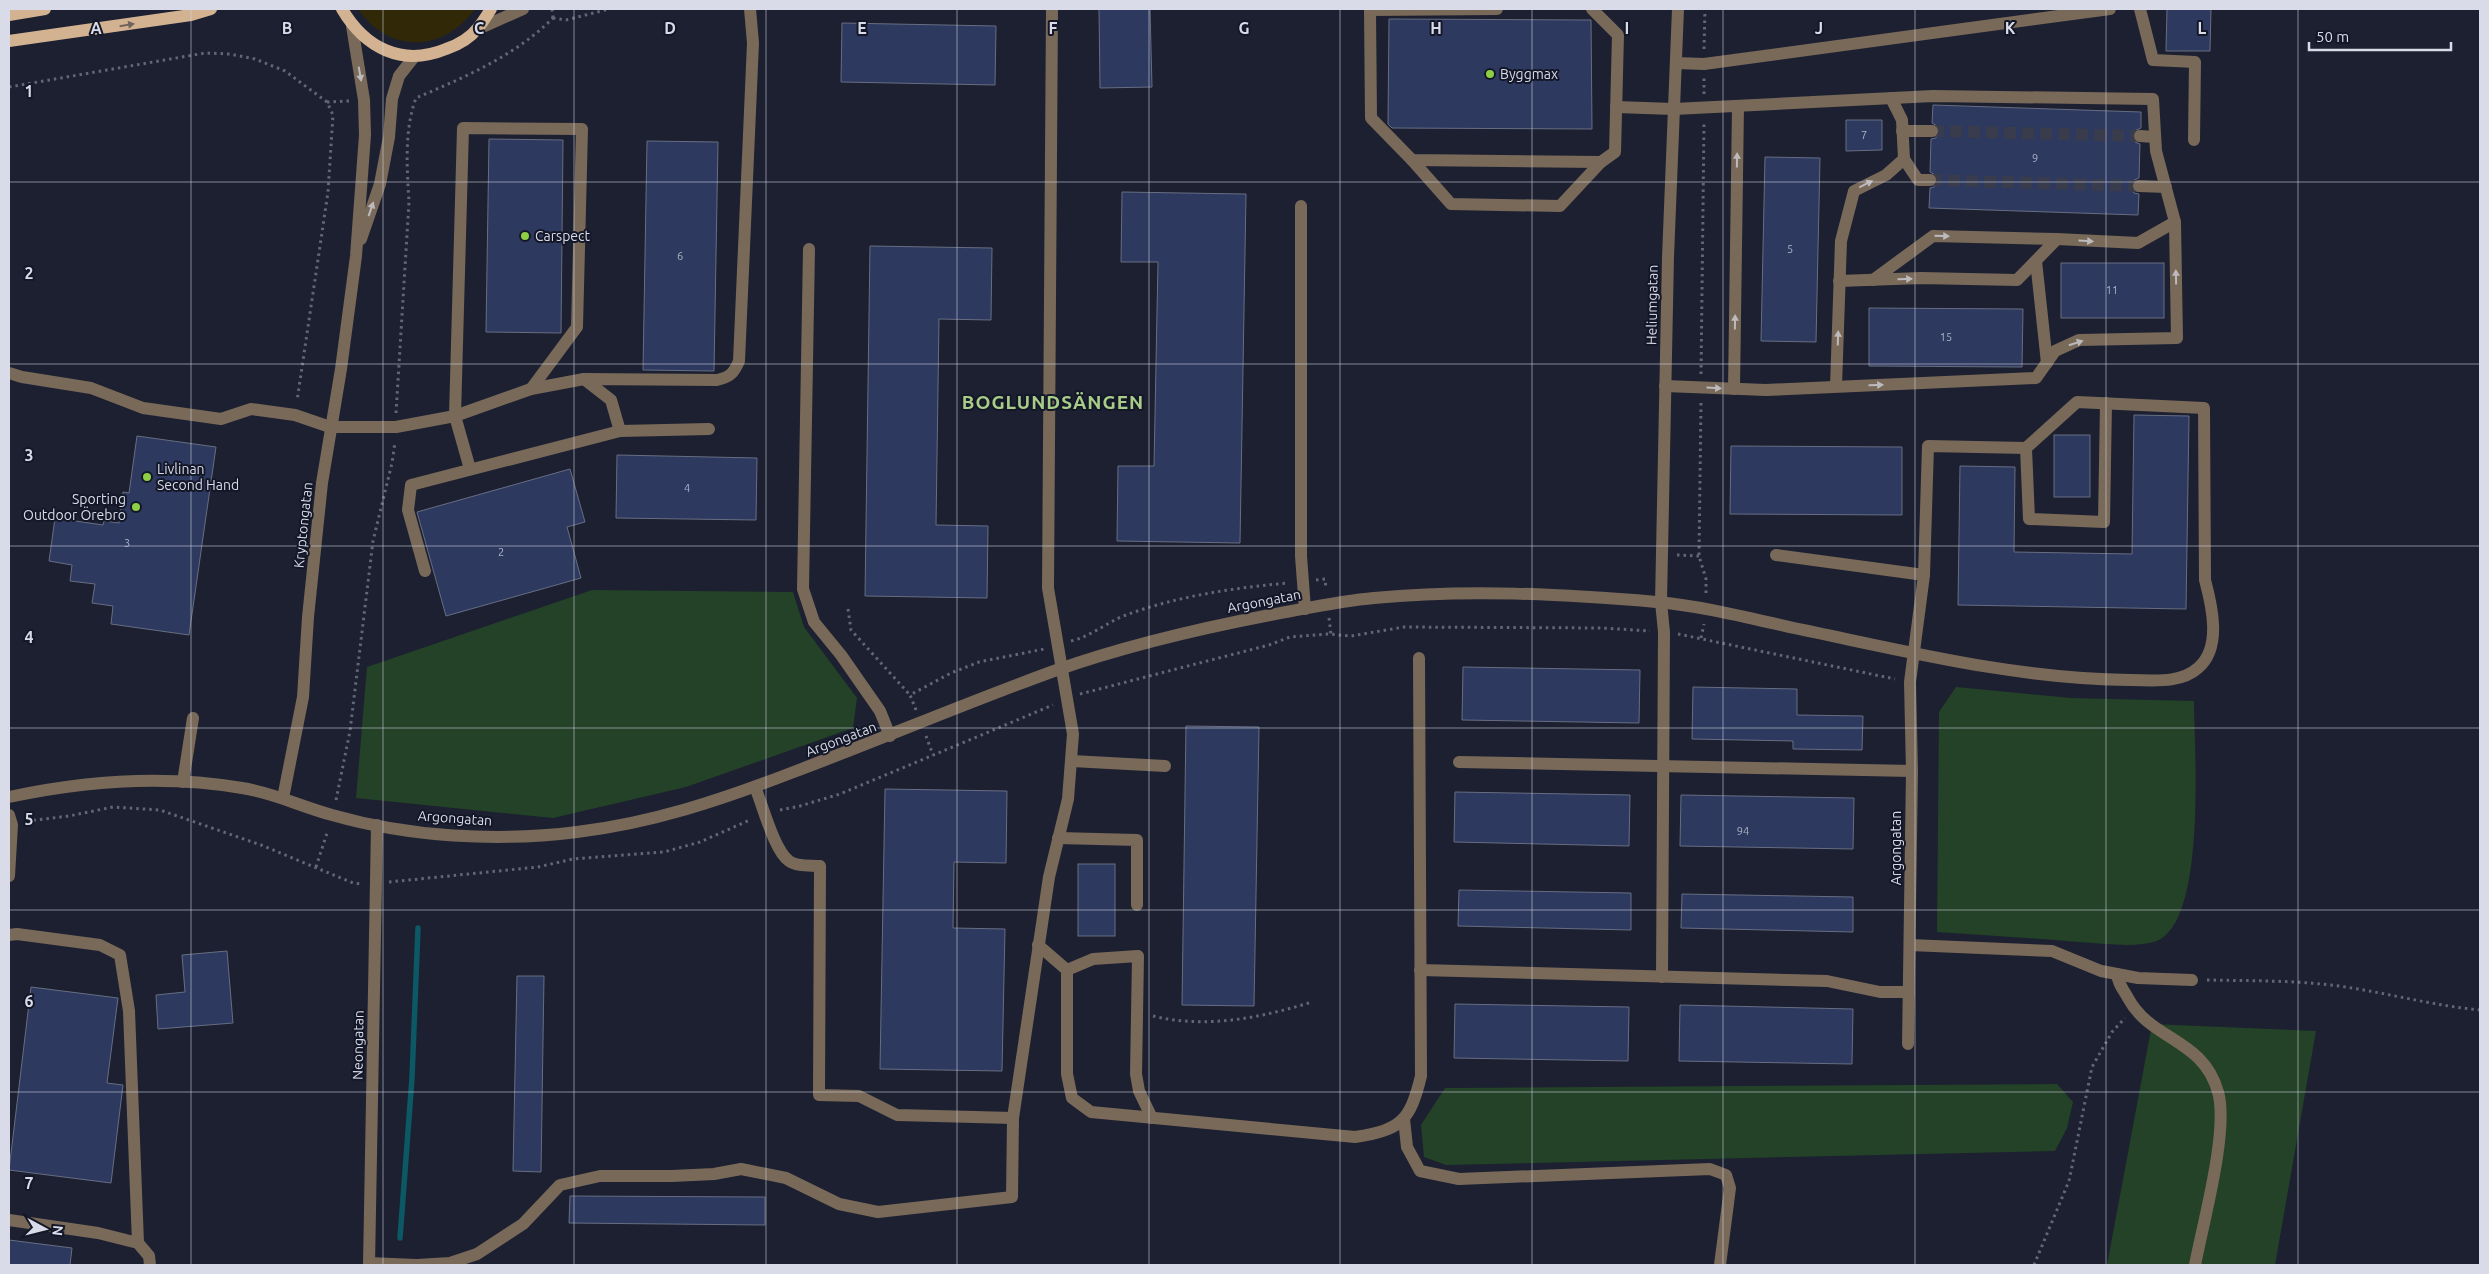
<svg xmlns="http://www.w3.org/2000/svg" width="2489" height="1274" viewBox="0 0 2489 1274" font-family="Ubuntu,sans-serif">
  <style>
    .green { fill: #234227 }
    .sand { fill: #302807 }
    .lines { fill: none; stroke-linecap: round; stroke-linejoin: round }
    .stream { stroke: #0c5864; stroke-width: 5.5 }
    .building { fill: #2e3960; stroke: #676e82 }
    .minor-tunnel { stroke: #383c4c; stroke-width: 12; stroke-dasharray: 12 6; stroke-linecap: butt }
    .path { stroke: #626675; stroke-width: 3; stroke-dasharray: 2.5 4; stroke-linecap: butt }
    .minor { stroke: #796959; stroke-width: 12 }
    .major { stroke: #d2b290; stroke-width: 12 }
    .oneway { fill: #72645c }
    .oneway2 { fill: #bcbabd }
    .grid { fill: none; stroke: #d9dce8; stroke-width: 1; stroke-opacity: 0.55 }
    .poi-dot { fill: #8dce44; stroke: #131727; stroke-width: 2 }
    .labels { text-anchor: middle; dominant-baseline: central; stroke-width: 4; stroke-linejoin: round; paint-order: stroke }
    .number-label { font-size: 11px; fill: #aeb3c6 }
    .poi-label { font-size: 14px; fill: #d9dce8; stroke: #131727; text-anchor: start }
    .street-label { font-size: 14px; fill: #d9dce8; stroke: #131727 }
    .district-label { font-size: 19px; font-weight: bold; letter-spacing: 1px; fill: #a8cd89; stroke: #131727 }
    .grid-label { font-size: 16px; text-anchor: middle; font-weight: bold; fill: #d9dce8; stroke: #131727; stroke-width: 4; stroke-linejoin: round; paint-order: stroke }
  </style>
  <rect width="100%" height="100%" fill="#1c2031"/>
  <g class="green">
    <polygon points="592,590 793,592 804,627 857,698 853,728 686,787 553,818 356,798 367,667"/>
    <path d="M 1956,687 L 2071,698 L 2194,701 C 2194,747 2208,927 2154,942 C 2131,948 2102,943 2078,942 C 2031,938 1984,935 1937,932 L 1939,712 Z"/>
    <polygon points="2152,1024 2316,1031 2275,1265 2107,1265"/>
    <polygon points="2057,1084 2073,1102 2067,1128 2055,1151 1446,1165 1424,1157 1421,1125 1445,1088"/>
  </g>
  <path class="sand" d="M 358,9 L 475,9 C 443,53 389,54 358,9 Z"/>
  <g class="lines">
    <polyline class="stream" points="400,1238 412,1078 418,928"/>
  </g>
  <g class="building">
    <polygon points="1099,9 1150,9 1152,87 1100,88"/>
    <polygon points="2167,9 2211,9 2210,51 2166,51"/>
    <polygon points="1389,19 1591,20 1592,129 1392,128 1388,124"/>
    <polygon points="842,23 996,26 995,85 841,82"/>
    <polygon points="1933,105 2141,112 2141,128 2134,131 2132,136 2135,142 2140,144 2139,178 2132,181 2131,186 2134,193 2139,194 2138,215 1929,208 1930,188 1934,187 1938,180 1937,176 1930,172 1931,139 1936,138 1940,131 1939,127 1932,123"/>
    <polygon points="1846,120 1882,120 1882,150 1846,151"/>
    <polygon points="489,139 563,140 561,333 486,332"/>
    <polygon points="647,141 718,142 714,371 643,370"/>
    <polygon points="1765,157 1820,158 1816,342 1761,341"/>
    <polygon points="1122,192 1246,194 1240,543 1117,541 1118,466 1154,466 1158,262 1121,262"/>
    <polygon points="870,246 992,248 991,320 939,319 936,525 988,526 987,598 865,596"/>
    <rect x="2061" y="263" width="103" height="55"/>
    <polygon points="1869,308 2023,309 2022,367 1869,366"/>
    <polygon points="2134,415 2189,416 2186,609 1958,605 1960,466 2015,467 2014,552 2132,554"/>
    <rect x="2054" y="435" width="36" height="62"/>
    <polygon points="137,436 216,447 189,635 111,624 113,606 92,603 95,584 70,581 72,565 49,561 55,518 103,525 104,521 119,523 123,492 129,493"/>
    <polygon points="1731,446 1902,447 1902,515 1730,514"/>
    <polygon points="617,455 757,458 756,520 616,518"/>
    <polygon points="570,469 585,522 567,527 581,578 446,616 417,512"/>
    <polygon points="1463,667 1640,670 1639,723 1462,720"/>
    <polygon points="1693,687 1797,689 1797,715 1863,716 1862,750 1793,749 1793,741 1692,739"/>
    <polygon points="1186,726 1259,727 1254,1006 1182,1005"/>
    <polygon points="885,789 1007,791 1006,863 954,862 953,928 1005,929 1002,1071 880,1069"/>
    <polygon points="1455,792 1630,795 1629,846 1454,842"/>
    <polygon points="1681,795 1854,798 1853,849 1680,846"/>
    <rect x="1078" y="864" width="37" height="72"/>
    <polygon points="1459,890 1631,893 1631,930 1458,926"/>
    <polygon points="1682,894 1853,897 1853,932 1681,928"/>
    <polygon points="227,951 233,1023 158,1029 156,995 185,992 182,955"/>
    <polygon points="517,976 544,976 541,1172 513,1171"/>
    <polygon points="31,987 118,998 107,1083 123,1085 111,1183 9,1170"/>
    <polygon points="1455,1004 1629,1007 1628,1061 1454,1058"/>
    <polygon points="1680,1005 1853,1009 1852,1064 1679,1061"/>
    <polygon points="570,1196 765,1197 765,1225 569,1223"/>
    <polygon points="9,1240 72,1248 70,1265 9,1265"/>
  </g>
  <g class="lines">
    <g class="minor-tunnel">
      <polyline points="1932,131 2140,136"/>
      <polyline points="1930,180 2139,186"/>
    </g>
    <g class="path">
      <polyline points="552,9 553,18"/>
      <polyline points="553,18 566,20 609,9"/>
      <polyline points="1704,49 1705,9"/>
      <polyline points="9,87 205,53 230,54 255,59 285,71 327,102 333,115 328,192 297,401"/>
      <polyline points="1704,94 1704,78"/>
      <polyline points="327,102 349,101"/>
      <polyline points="1701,374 1704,123"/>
      <polyline points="1701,403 1699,556 1706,579 1706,595"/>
      <path d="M 396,413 L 409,202 C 407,169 404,130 416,98 C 465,77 515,56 553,18"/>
      <polyline points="1677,555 1699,556"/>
      <polyline points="1316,580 1325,579 1326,589"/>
      <polyline points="848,609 851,630 910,695"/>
      <polyline points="1329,618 1331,635"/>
      <polyline points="1678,634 1895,679"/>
      <polyline points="1701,638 1704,624"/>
      <path d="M 1071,641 C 1092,636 1107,622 1126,615 C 1178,596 1233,588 1288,583"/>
      <polyline points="1080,694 1269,645 1290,637 1328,634 1351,636 1404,627 1602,628 1650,631"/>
      <polyline points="916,710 910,695 951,673 979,662 1044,649"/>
      <polyline points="926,736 933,755"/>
      <polyline points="336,800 350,731 373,541 392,463 395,442"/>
      <polyline points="780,810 800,806 840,794 1053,705"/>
      <polyline points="27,821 69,816 113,807 160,810 261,845 353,883 361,884"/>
      <polyline points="316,867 328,830"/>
      <polyline points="389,882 538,867 573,859 664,852 700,842 750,820"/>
      <path d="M 2207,980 C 2256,981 2304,980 2352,988 C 2395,995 2437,1006 2480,1010"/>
      <path d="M 1153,1016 C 1206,1029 1260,1018 1312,1002"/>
      <polyline points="2034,1265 2069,1181 2092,1067 2112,1032 2125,1018"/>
    </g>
    <g class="minor">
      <polyline points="1497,9 1370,10 1371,118 1412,160 1601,162 1615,152 1618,35 1592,9"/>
      <polyline points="2140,9 2153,60 2195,62 2194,140"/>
      <polyline points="478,29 523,9"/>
      <polyline points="1676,63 1704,64 2110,9"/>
      <polyline points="1616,107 1674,109 1933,96 2153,99 2156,151 2175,222 2177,338 2079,340 2055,351 2036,378 1766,390 1665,386"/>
      <polyline points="1902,131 1932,131"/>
      <polyline points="2140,136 2155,137"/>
      <polyline points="1904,159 1918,180 1930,180"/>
      <polyline points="1412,160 1451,204 1560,206 1601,162"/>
      <polyline points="2139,186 2166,187"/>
      <polyline points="1301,206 1301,556 1305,609"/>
      <polyline points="361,239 380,184 389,137 392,99 399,76 414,57"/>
      <polyline points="809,249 803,589 814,622 841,655 880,711 890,736"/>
      <polyline points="2036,261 2047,363"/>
      <polyline points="1873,280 1933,236 2057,239"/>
      <polyline points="1839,281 1921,278 2017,280 2057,239 2138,243 2175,222"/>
      <path d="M 9,373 L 22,377 L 91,388 L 143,408 L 221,419 L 251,409 L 295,415 L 330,427 L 396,427 L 455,416 L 531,389 L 584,379 L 717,380 C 730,377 734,373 739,361 L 753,43 L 750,9"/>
      <polyline points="584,379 611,400 620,431"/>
      <polyline points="1836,386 1841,241 1854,191 1886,175 1904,159 1902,120 1891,98"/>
      <polyline points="1734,389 1738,106"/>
      <polyline points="2026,448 2029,519 2104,522 2106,403"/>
      <polyline points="470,469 455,416 463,128 582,129 577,327 531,389"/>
      <polyline points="1776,555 1924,575"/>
      <polyline points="425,571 408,510 411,485 620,431 709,429"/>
      <polyline points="1072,761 1165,766"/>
      <polyline points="1459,762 1912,771"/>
      <polyline points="183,782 193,718"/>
      <path d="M 755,787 C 763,806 774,850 789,861 C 797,867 811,865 820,866 L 819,1095 L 859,1096 L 897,1115 L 1013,1118 L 1049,877 L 1068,799 L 1073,734 L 1048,588 L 1052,9"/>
      <path d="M 9,797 C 84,781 166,775 242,788 C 274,793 302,807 332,815 C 409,837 497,842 577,832 C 652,823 721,800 791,773 C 879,740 966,703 1054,671 C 1124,646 1197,629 1270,615 C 1304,609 1339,601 1374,598 C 1467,589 1563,594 1656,602 C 1703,606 1749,618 1794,628 C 1906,651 2016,679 2130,680 C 2153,680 2180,684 2198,668 C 2222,648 2212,606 2205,580 L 2204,408 L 2077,402 L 2026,448 L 1928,446 L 1924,575 L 1910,682 L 1912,771 L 1908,1044"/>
      <polyline points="283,798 303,697 308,617 322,483 341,369 356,256 365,135 364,100 352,26"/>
      <polyline points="9,815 12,825 9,876"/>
      <polyline points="1058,838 1137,840 1137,905"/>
      <polyline points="9,935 17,934 100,945 120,955 129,1011 138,1243"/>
      <path d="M 1038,945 L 1067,970 L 1067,1074 L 1072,1098 L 1091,1112 L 1355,1137 C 1401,1130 1410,1121 1421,1076 L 1419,658"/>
      <polyline points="1910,945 2052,951 2101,971 2117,974 2138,978 2192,980"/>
      <polyline points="1067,970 1093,959 1138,956 1136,1074 1139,1091 1152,1118"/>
      <polyline points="1420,970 1827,981 1880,992 1909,992"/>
      <path d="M 2117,974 C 2119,987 2123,988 2128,998 C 2151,1041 2203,1038 2218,1092 C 2229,1130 2203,1223 2195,1265"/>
      <polyline points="1662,977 1664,632 1661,602 1668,257 1678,9"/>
      <polyline points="1404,1119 1407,1147 1420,1171 1459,1179 1710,1169 1726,1175 1730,1188 1720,1265"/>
      <polyline points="9,1220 98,1233 138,1243 149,1256 150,1265"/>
      <polyline points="369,1263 416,1265"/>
      <polyline points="369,1265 377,825"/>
      <polyline points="417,1265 450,1263 477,1254 523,1224 560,1185 600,1176 672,1176 714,1174 741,1169 786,1178 839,1204 878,1212 1012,1197 1013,1118"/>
    </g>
    <g class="major">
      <path d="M 342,9 C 365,48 402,67 446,49 C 458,45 470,38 478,28 C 483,22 487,15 491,9"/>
      <polyline points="9,15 45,9"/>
      <polyline points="9,41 191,15 211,9"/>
    </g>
  </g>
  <defs><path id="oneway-solid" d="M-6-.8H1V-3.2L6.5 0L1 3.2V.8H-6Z" transform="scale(1.25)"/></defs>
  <use class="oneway" href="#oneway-solid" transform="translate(127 25) rotate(-9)"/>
  <g class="oneway2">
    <use href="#oneway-solid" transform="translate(360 74) rotate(80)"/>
    <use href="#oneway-solid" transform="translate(1737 160) rotate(-89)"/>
    <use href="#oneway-solid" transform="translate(1866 184) rotate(-26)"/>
    <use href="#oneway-solid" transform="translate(371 209) rotate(-71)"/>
    <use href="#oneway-solid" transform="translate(1942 236) rotate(1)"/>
    <use href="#oneway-solid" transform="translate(2086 241) rotate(3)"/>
    <use href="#oneway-solid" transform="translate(2176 277) rotate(-91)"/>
    <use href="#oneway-solid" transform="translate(1905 279) rotate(-2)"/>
    <use href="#oneway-solid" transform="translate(1735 322) rotate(-89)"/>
    <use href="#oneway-solid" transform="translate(1838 338) rotate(-88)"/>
    <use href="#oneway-solid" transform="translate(2076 343) rotate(-18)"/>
    <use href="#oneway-solid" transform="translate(1876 385) rotate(-2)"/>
    <use href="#oneway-solid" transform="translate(1714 388) rotate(3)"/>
  </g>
  <path class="grid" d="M 191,9 L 191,1265M 383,9 L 383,1265M 574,9 L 574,1265M 766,9 L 766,1265M 957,9 L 957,1265M 1149,9 L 1149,1265M 1340,9 L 1340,1265M 1532,9 L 1532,1265M 1723,9 L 1723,1265M 1915,9 L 1915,1265M 2106,9 L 2106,1265M 2298,9 L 2298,1265M 9,182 L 2480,182M 9,364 L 2480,364M 9,546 L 2480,546M 9,728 L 2480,728M 9,910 L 2480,910M 9,1092 L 2480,1092"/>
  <g class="poi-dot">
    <circle cx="1490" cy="74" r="5"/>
    <circle cx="525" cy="236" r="5"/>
    <circle cx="147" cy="477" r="5"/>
    <circle cx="136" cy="507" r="5"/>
  </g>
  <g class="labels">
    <g class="number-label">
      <text x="1864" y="135">7</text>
      <text x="2035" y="158">9</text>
      <text x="1790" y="249">5</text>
      <text x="680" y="256">6</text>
      <text x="2112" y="290">11</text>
      <text x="1946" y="337">15</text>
      <text x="687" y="488">4</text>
      <text x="127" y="543">3</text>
      <text x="501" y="552">2</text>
      <text x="1743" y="831">94</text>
    </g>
    <g class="poi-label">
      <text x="1500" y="74">Byggmax</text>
      <text x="535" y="236">Carspect</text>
      <text x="157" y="469">Livlinan<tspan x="157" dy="16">Second Hand</tspan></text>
      <text x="126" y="499" text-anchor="end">Sporting<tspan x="126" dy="16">Outdoor Örebro</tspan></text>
    </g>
    <g class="street-label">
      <text transform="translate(1652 305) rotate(-89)">Heliumgatan</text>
      <text transform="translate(303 525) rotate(-84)">Kryptongatan</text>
      <text transform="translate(1264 601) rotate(-11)">Argongatan</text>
      <text transform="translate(841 739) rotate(-21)">Argongatan</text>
      <text transform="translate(455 818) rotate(4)">Argongatan</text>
      <text transform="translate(1896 848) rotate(-90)">Argongatan</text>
      <text transform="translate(358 1045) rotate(-89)">Neongatan</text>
    </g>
    <g class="district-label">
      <text x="1053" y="402">BOGLUNDSÄNGEN</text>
    </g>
  </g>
  <g class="grid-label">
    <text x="96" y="34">A</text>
    <text x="287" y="34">B</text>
    <text x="479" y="34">C</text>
    <text x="670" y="34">D</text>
    <text x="862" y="34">E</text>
    <text x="1053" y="34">F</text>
    <text x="1244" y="34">G</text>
    <text x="1436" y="34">H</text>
    <text x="1627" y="34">I</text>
    <text x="1819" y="34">J</text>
    <text x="2010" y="34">K</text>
    <text x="2202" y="34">L</text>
    <text x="29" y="97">1</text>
    <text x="29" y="279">2</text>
    <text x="29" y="461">3</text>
    <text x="29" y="643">4</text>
    <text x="29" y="825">5</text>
    <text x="29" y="1007">6</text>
    <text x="29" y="1189">7</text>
  </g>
  <rect width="2489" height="1274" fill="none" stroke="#d9dce8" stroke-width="20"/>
  <g transform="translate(45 1229) rotate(97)" stroke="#131727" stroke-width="4" paint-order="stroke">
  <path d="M0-4L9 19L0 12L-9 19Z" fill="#d9dce8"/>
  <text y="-8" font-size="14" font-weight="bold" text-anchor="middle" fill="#d9dce8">N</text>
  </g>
  <path d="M2309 42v8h142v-8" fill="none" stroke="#d9dce8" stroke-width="2.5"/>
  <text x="2316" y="42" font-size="15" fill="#d9dce8" stroke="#131727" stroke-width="4" paint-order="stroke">50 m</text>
</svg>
